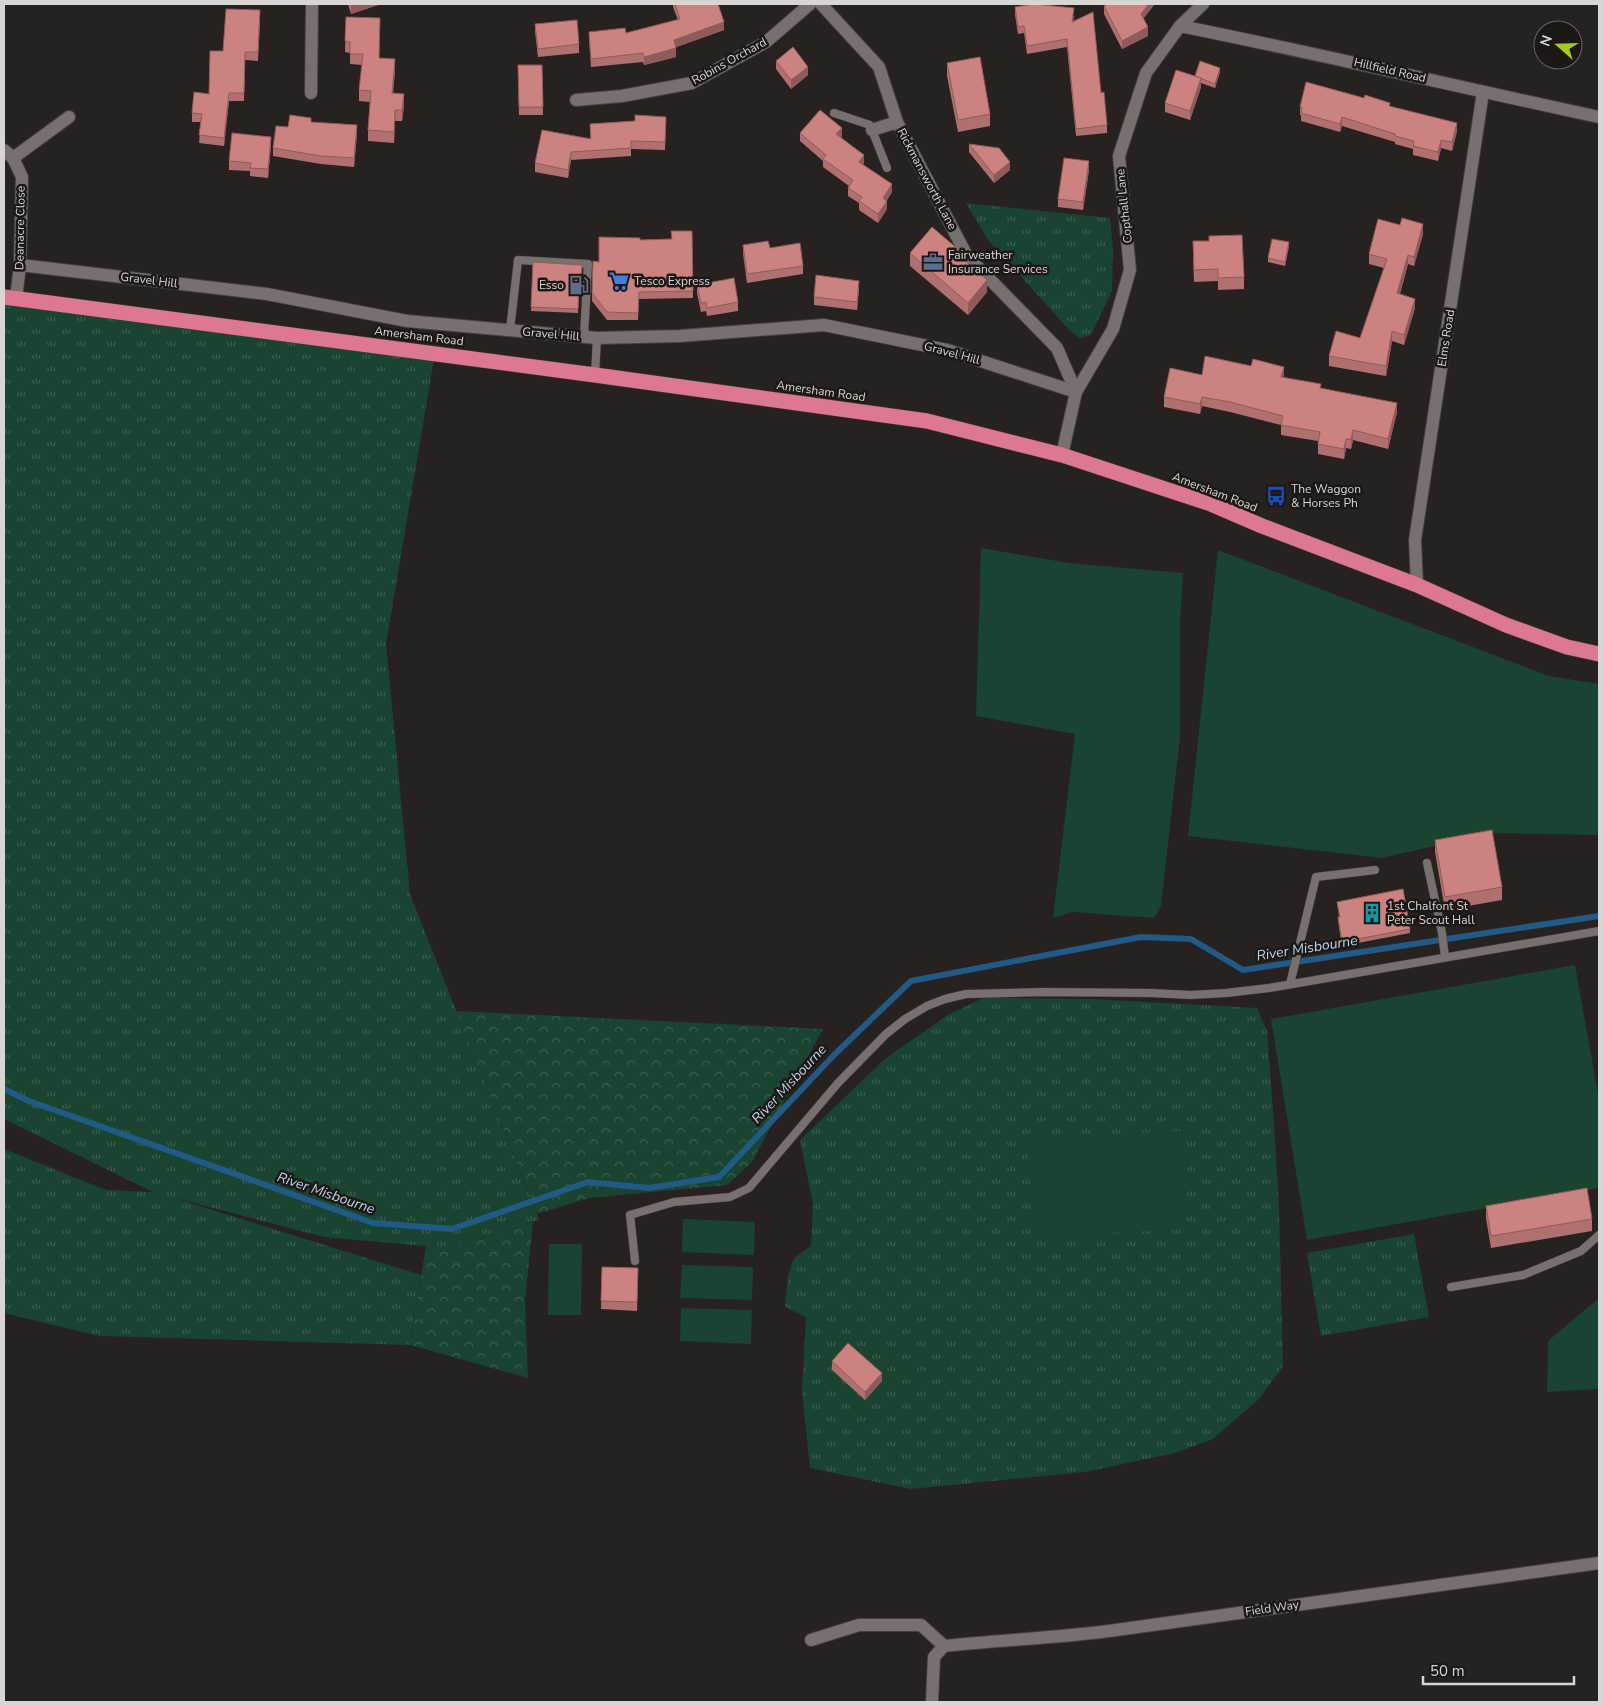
<svg xmlns="http://www.w3.org/2000/svg" width="1603" height="1706" viewBox="0 0 1603 1706" font-family="'Nunito Sans',sans-serif">
  <style>
    .grass { fill: url(#grass-tufts) }
    .forest { fill: url(#forest-crowns) }
    .green { fill: #194430 }
    .lines { fill: none; stroke-linecap: round; stroke-linejoin: round }
    .stream { stroke: #205a85; stroke-width: 6 }
    .lane-casing { stroke: #44403e; stroke-width: 9 }
    .street-casing { stroke: #44403e; stroke-width: 14 }
    .highway-casing { stroke: #44403e; stroke-width: 16 }
    .lane { stroke: #77706d; stroke-width: 8 }
    .street { stroke: #77706d; stroke-width: 12 }
    .highway { stroke: #dc7891; stroke-width: 15 }
    .wall { fill: #af706f }
    .shaded-wall { fill: #8f5b5a }
    .building { fill: #cc8281; stroke: #8f5b5a }
    .labels { text-anchor: middle; dominant-baseline: central; stroke-width: 5; stroke-linejoin: round; paint-order: stroke }
    .street-label { font-size: 12px; fill: #d9d5d3; stroke: #1e1815 }
    .poi-label { font-size: 12px; fill: #d9d5d3; stroke: #1e1815; text-anchor: start }
    .water-label { font-size: 14px; font-style: italic; fill: #b8d7f1; stroke: #1e1815 }
  </style>
  <defs>
    <pattern id="grass-tufts" width="24" height="20" patternUnits="userSpaceOnUse" patternTransform="scale(1.25)"><rect width="24" height="20" fill="#194430"/><path d="M3 7l-1-3M5 7V3M7 7l1-3M15 17l-1-3M17 17v-4M19 17l1-3" fill="none" stroke="#3a5e4d"/></pattern>
    <pattern id="forest-crowns" width="20" height="18" patternUnits="userSpaceOnUse" patternTransform="scale(1.25)"><rect width="20" height="18" fill="#194430"/><path d="M2 6a3 3 0 1 1 6 0M12 15a3 3 0 1 1 6 0" fill="none" stroke="#3a5e4d"/></pattern>
  </defs>
  <rect width="100%" height="100%" fill="#27211f"/>
  <g class="grass">
    <polygon points="966,203 1110,218 1113,250 1112,291 1091,335 1080,338 1071,332 988,240"/>
    <polygon points="4,297 435,353 386,644 410,894 539,1220 447,1248 324,1237 171,1197 421,1275 410,1345 99,1336 4,1313 4,1149 106,1190 153,1192 4,1119"/>
    <polygon points="983,998 1091,999 1257,1008 1267,1031 1274,1124 1279,1207 1283,1366 1258,1400 1213,1439 1175,1453 1085,1472 911,1489 810,1468 802,1391 806,1317 785,1307 788,1275 794,1258 811,1246 813,1204 800,1140 886,1058 948,1015"/>
    <polygon points="1414,1234 1429,1317 1321,1336 1307,1253"/>
  </g>
  <g class="forest">
    <polygon points="456,1011 823,1029 752,1162 727,1185 589,1198 537,1214"/>
    <polygon points="533,1222 525,1300 528,1378 410,1345 426,1246 447,1248"/>
  </g>
  <g class="green">
    <polygon points="981,548 1069,563 1183,573 1180,624 1180,737 1161,906 1154,918 1072,912 1053,918 1075,734 976,716"/>
    <polygon points="1218,550 1549,676 1599,684 1599,835 1491,833 1382,858 1188,836"/>
    <polygon points="1575,965 1599,1099 1599,1188 1307,1240 1271,1019"/>
    <polygon points="1181,1131 1186,1229 1033,1237 1028,1139"/>
    <polygon points="683,1219 755,1222 754,1255 682,1252"/>
    <polygon points="549,1244 582,1244 581,1315 548,1315"/>
    <polygon points="682,1265 753,1267 752,1300 680,1298"/>
    <polygon points="1599,1298 1599,1389 1547,1392 1548,1341"/>
    <polygon points="681,1308 752,1310 751,1344 680,1341"/>
  </g>
  <g class="lines">
    <polyline class="stream" points="4,1089 29,1101 373,1223 452,1229 588,1182 649,1188 719,1177 834,1055 911,981 1141,937 1191,939 1243,970 1599,916"/>
    <defs>
      <g id="lane">
        <polyline points="834,113 870,125 887,168"/>
        <polyline points="510,330 518,260 588,264 584,336"/>
        <polyline points="595,375 597,338"/>
        <polyline points="1427,863 1442,933 1445,957"/>
        <polyline points="1290,984 1316,877 1375,870"/>
        <polyline points="635,1261 630,1215 674,1202 730,1197 749,1188 838,1083 886,1034 905,1019 927,1006 945,999 966,994 1042,992 1151,993 1190,995 1226,993 1269,988 1599,931"/>
        <polyline points="1451,1287 1523,1275 1581,1251 1599,1235"/>
      </g>
      <g id="street">
        <polyline points="821,4 879,67 897,122 967,256 1057,348 1076,392 1062,455"/>
        <path d="M 1180,26 C 1320,54 1459,87 1599,117"/>
        <polyline points="311,93 312,4"/>
        <polyline points="576,100 622,96 692,83 766,42 810,4"/>
        <polyline points="872,130 897,122"/>
        <polyline points="4,150 13,158 22,177 20,265 16,299"/>
        <polyline points="13,158 69,117"/>
        <polyline points="20,265 267,294 407,321 597,338 680,336 824,325 947,350 1076,392"/>
        <polyline points="1076,392 1113,329 1130,270 1119,156 1146,73 1180,26 1203,4"/>
        <polyline points="1417,585 1415,540 1483,92"/>
        <polyline points="811,1640 859,1625 921,1625 944,1646"/>
        <path d="M 944,1646 C 999,1640 1055,1638 1109,1631 C 1273,1609 1436,1585 1599,1563"/>
        <polyline points="932,1702 934,1657 944,1646"/>
      </g>
      <polyline id="highway" points="4,297 595,375 927,421 1062,455 1211,504 1262,526 1417,585 1506,625 1567,647 1599,654"/>
    </defs>
    <use href="#lane" class="lane-casing"/>
    <use href="#street" class="street-casing"/>
    <use href="#highway" class="highway-casing"/>
    <use href="#lane" class="lane"/>
    <use href="#street" class="street"/>
    <use href="#highway" class="highway"/>
  </g>
  <g class="wall">
    <polygon points="348,4 381,4 351,14"/>
    <polygon points="673,4 718,4 724,30 676,47 676,57 644,65 643,62 591,67 589,40 589,32 626,33 678,20 673,7"/>
    <polygon points="1104,6 1144,19 1148,36 1122,49 1104,14"/>
    <polygon points="1015,7 1074,16 1073,22 1101,93 1107,125 1107,133 1076,136 1067,47 1027,54 1024,33 1018,34 1015,15"/>
    <polygon points="346,17 379,58 395,70 393,93 404,105 402,121 395,121 394,143 368,141 368,130 370,102 359,101 359,90 362,65 350,64 350,53 345,52"/>
    <polygon points="260,19 258,61 245,60 244,101 229,101 224,146 199,143 201,122 192,122 192,113 209,94 223,51"/>
    <polygon points="535,24 579,44 579,53 538,57 535,32"/>
    <polygon points="776,61 808,75 791,89 776,69"/>
    <polygon points="947,63 990,114 990,126 958,132 947,76"/>
    <polygon points="518,65 542,65 543,115 519,115"/>
    <polygon points="1220,72 1215,88 1201,83 1201,87 1190,120 1165,112 1165,103 1195,76"/>
    <polygon points="1390,106 1457,131 1452,151 1441,148 1438,161 1413,155 1413,149 1395,144 1395,142 1342,126 1340,132 1301,121 1301,115 1300,115 1300,107"/>
    <polygon points="666,117 665,150 631,149 631,156 571,160 568,178 535,172 535,163 590,139 590,124 635,121"/>
    <polygon points="311,122 357,133 354,167 321,164 273,156 273,148"/>
    <polygon points="800,133 842,136 841,137 864,163 863,165 892,192 887,200 887,209 878,223 859,210 859,203 848,196 848,188 849,186 823,167 823,161 800,141"/>
    <polygon points="969,144 1010,170 994,183 969,152"/>
    <polygon points="271,145 268,178 250,176 250,171 229,170 229,161"/>
    <polygon points="1089,170 1083,210 1058,207 1058,199"/>
    <polygon points="692,231 693,298 639,299 638,320 607,320 592,301 592,293 599,262 640,240 672,239"/>
    <polygon points="1423,234 1414,266 1408,264 1400,294 1415,308 1404,345 1392,341 1386,376 1329,366 1329,356 1360,338 1384,268 1369,264 1369,254"/>
    <polygon points="743,245 770,248 803,266 803,274 747,283 743,254"/>
    <polygon points="1289,246 1285,266 1268,262 1268,258"/>
    <polygon points="910,253 966,262 987,292 968,315 910,266"/>
    <polygon points="1193,254 1244,277 1244,289 1218,290 1218,281 1194,282"/>
    <polygon points="533,262 582,265 581,288 579,286 578,313 531,311"/>
    <polygon points="697,285 738,302 738,311 707,316 706,311 701,312 697,293"/>
    <polygon points="859,289 857,310 814,305 814,297"/>
    <polygon points="1202,375 1284,377 1397,412 1388,449 1353,440 1351,449 1346,448 1344,459 1318,454 1318,441 1281,435 1281,425 1230,412 1202,406 1200,414 1164,407 1164,397"/>
    <polygon points="1435,840 1502,887 1502,900 1445,910 1435,852"/>
    <polygon points="1337,902 1410,929 1410,933 1342,946 1338,921 1338,917 1339,917"/>
    <polygon points="1486,1206 1592,1219 1592,1231 1491,1248 1486,1218"/>
    <polygon points="602,1267 638,1268 637,1311 601,1309"/>
    <polygon points="832,1361 882,1381 865,1400 832,1370"/>
  </g>
  <g class="shaded-wall">
    <polygon points="356,4 381,4 351,14 351,5"/>
    <polygon points="1149,4 1155,4 1141,22 1141,14"/>
    <polygon points="724,22 724,30 674,48 674,40"/>
    <polygon points="1148,27 1148,36 1122,49 1122,41"/>
    <polygon points="676,48 676,57 644,65 644,57"/>
    <polygon points="395,59 395,70 392,103 392,93"/>
    <polygon points="808,67 808,75 791,89 791,80"/>
    <polygon points="1220,68 1220,72 1215,88 1215,84"/>
    <polygon points="1201,78 1201,87 1190,120 1190,111"/>
    <polygon points="229,93 229,101 224,146 224,138"/>
    <polygon points="404,94 404,105 402,121 402,110"/>
    <polygon points="395,110 395,121 394,143 394,132"/>
    <polygon points="1342,117 1342,126 1340,132 1340,124"/>
    <polygon points="1457,123 1457,131 1452,151 1452,142"/>
    <polygon points="357,125 357,133 354,167 354,158"/>
    <polygon points="842,128 842,136 836,142 836,134"/>
    <polygon points="271,137 271,145 268,178 268,169"/>
    <polygon points="1441,140 1441,148 1438,161 1438,152"/>
    <polygon points="571,152 571,160 568,178 568,170"/>
    <polygon points="864,155 864,163 859,170 859,162"/>
    <polygon points="1089,161 1089,170 1083,210 1083,202"/>
    <polygon points="1010,162 1010,170 994,183 994,175"/>
    <polygon points="892,184 892,192 883,206 883,198"/>
    <polygon points="887,201 887,209 878,223 878,214"/>
    <polygon points="1423,224 1423,234 1414,266 1414,257"/>
    <polygon points="1289,242 1289,246 1285,266 1285,262"/>
    <polygon points="1408,255 1408,264 1397,303 1397,293"/>
    <polygon points="987,280 987,292 968,315 968,303"/>
    <polygon points="859,281 859,289 857,310 857,302"/>
    <polygon points="1415,299 1415,308 1404,345 1404,335"/>
    <polygon points="1392,331 1392,341 1386,376 1386,366"/>
    <polygon points="1284,367 1284,376 1281,386 1281,377"/>
    <polygon points="1202,397 1202,406 1200,414 1200,404"/>
    <polygon points="1397,403 1397,412 1388,449 1388,439"/>
    <polygon points="1353,430 1353,440 1351,449 1351,439"/>
    <polygon points="1346,439 1346,448 1344,459 1344,449"/>
    <polygon points="882,1373 882,1381 865,1400 865,1392"/>
  </g>
  <g class="building">
    <polygon points="675,4 718,4 724,22 674,40 676,48 644,57 643,53 591,59 589,32 625,28 626,33 680,19"/>
    <polygon points="1034,4 1074,8 1072,22 1093,12 1101,93 1104,92 1107,125 1076,129 1067,39 1027,46 1024,26 1018,27 1015,7"/>
    <polygon points="1108,4 1149,4 1141,14 1148,27 1122,41 1104,6"/>
    <polygon points="226,9 260,10 258,52 245,52 244,93 229,93 224,138 199,135 202,114 192,113 194,92 209,94 210,51 223,51"/>
    <polygon points="346,17 380,18 379,58 395,59 392,93 404,94 402,110 395,110 394,132 368,130 371,91 359,90 363,54 350,54 350,42 345,41"/>
    <polygon points="577,20 579,44 538,49 535,24"/>
    <polygon points="793,47 808,67 791,80 776,61"/>
    <polygon points="980,57 990,114 958,120 947,63"/>
    <polygon points="1200,61 1220,68 1215,84 1195,76"/>
    <polygon points="518,65 542,65 543,107 519,107"/>
    <polygon points="1176,70 1201,78 1190,111 1165,103"/>
    <polygon points="1306,82 1364,98 1365,95 1390,103 1389,106 1457,123 1452,142 1441,140 1438,152 1413,146 1414,141 1395,136 1395,134 1342,117 1340,124 1301,113 1302,107 1300,107"/>
    <polygon points="820,110 842,128 836,134 864,155 859,162 892,184 883,198 887,201 878,214 859,201 862,197 848,188 853,180 823,159 826,155 800,133"/>
    <polygon points="290,115 311,118 311,122 357,125 354,158 321,156 273,148 276,126 288,127"/>
    <polygon points="635,115 666,117 665,142 631,141 631,148 571,152 568,170 535,163 542,130 591,139 590,124 635,121"/>
    <polygon points="232,133 271,137 268,169 250,168 251,163 229,161"/>
    <polygon points="969,144 999,148 1010,162 994,175"/>
    <polygon points="1064,158 1089,161 1083,202 1058,199"/>
    <polygon points="1402,218 1423,224 1414,257 1408,255 1397,293 1415,299 1404,335 1392,331 1386,366 1329,356 1336,331 1360,338 1387,259 1369,254 1378,219 1400,225"/>
    <polygon points="932,227 966,256 963,259 987,280 968,303 910,253"/>
    <polygon points="671,231 692,231 693,291 639,292 638,313 607,312 592,293 593,261 599,262 599,237 640,238 640,240 672,239"/>
    <polygon points="1242,235 1244,277 1218,278 1218,269 1194,270 1193,241 1209,241 1209,236"/>
    <polygon points="1272,239 1289,242 1285,262 1268,258"/>
    <polygon points="768,241 770,248 800,243 803,266 747,274 743,245"/>
    <polygon points="533,262 582,265 581,284 579,281 578,309 531,307"/>
    <polygon points="816,275 859,281 857,302 814,297"/>
    <polygon points="734,278 738,302 707,308 706,302 701,303 697,285"/>
    <polygon points="1205,356 1251,366 1253,359 1284,367 1281,377 1321,384 1320,388 1397,403 1388,439 1353,430 1351,439 1346,439 1344,449 1318,444 1320,432 1281,425 1283,416 1230,402 1202,397 1200,404 1164,397 1170,368 1202,375"/>
    <polygon points="1492,830 1502,887 1445,897 1435,840"/>
    <polygon points="1403,889 1410,929 1342,942 1338,917 1340,917 1337,902"/>
    <polygon points="1587,1188 1592,1219 1491,1236 1486,1206"/>
    <polygon points="602,1267 638,1268 637,1302 601,1301"/>
    <polygon points="848,1343 882,1373 865,1392 832,1361"/>
  </g>
  <defs>
    <symbol id="office-bare" viewBox="-9 -9 18 18"><path d="M-6-3h4V-5.5h4V-3h4V5H-6ZM-1-4.5V-3h2v-1.5ZM-6 0V1H6V0Z" fill="#5c6f8a" stroke="#1e1815" stroke-width="2.5" paint-order="stroke"/></symbol>
    <symbol id="supermarket-bare" viewBox="-9 -9 18 18"><path d="M-6-5.5h2.5l.6 2H6L4.5 2H-2.5L-4.4-4H-6ZM-1.5 3.2a1.3 1.3 0 1 0 .1 0ZM3 3.2a1.3 1.3 0 1 0 .1 0Z" fill="#3f7fe0" stroke="#1e1815" stroke-width="2.5" paint-order="stroke"/></symbol>
    <symbol id="fuel-bare" viewBox="-9 -9 18 18"><path d="M-5.5-6h7V0h2V4h1.3V-2.5L3-4.5l.8-.8L6-3V5H2.5V1h-1V6h-7ZM-4.2-4.7v3.2H.2V-4.7Z" fill="#5c6f8a" stroke="#1e1815" stroke-width="2.5" paint-order="stroke"/></symbol>
    <symbol id="bus-bare" viewBox="-9 -9 18 18"><path d="M-5-6H5V4H4V6H2V4H-2V6H-4V4H-5ZM-3.5-4V0h7V-4ZM-3.5 1.2v1.5H-2V1.2ZM2 1.2v1.5H3.5V1.2Z" fill="#1a4fb4" stroke="#1e1815" stroke-width="2.5" paint-order="stroke"/></symbol>
    <symbol id="building-bare" viewBox="-9 -9 18 18"><path d="M-4-6H4V6H1V3H-1V6H-4ZM-2.5-4.3h1.7v1.8h-1.7ZM.8-4.3h1.7v1.8H.8ZM-2.5-1h1.7V.8h-1.7ZM.8-1h1.7V.8H.8Z" fill="#0f9aa8" stroke="#1e1815" stroke-width="2.5" paint-order="stroke"/></symbol>
  </defs>
  <g fill-rule="evenodd">
    <use href="#office-bare" x="919" y="248" width="28" height="28"/>
    <use href="#supermarket-bare" x="605" y="267" width="28" height="28"/>
    <use href="#fuel-bare" x="565" y="271" width="28" height="28"/>
    <use href="#bus-bare" x="1262" y="482" width="28" height="28"/>
    <use href="#building-bare" x="1358" y="899" width="28" height="28"/>
  </g>
  <g class="labels">
    <g class="street-label">
      <text transform="translate(729 61) rotate(-29)">Robins Orchard</text>
      <text transform="translate(1390 70) rotate(13)">Hillfield Road</text>
      <text transform="translate(927 179) rotate(62)">Rickmansworth Lane</text>
      <text transform="translate(1124 206) rotate(-96)">Copthall Lane</text>
      <text transform="translate(20 228) rotate(-89)">Deanacre Close</text>
      <text transform="translate(149 280) rotate(7)">Gravel Hill</text>
      <text transform="translate(551 334) rotate(5)">Gravel Hill</text>
      <text transform="translate(419 336) rotate(7)">Amersham Road</text>
      <text transform="translate(1446 338) rotate(-81)">Elms Road</text>
      <text transform="translate(952 353) rotate(15)">Gravel Hill</text>
      <text transform="translate(821 391) rotate(8)">Amersham Road</text>
      <text transform="translate(1215 492) rotate(21)">Amersham Road</text>
      <text transform="translate(1272 1608) rotate(-8)">Field Way</text>
    </g>
    <g class="poi-label">
      <text x="948" y="255">Fairweather<tspan x="948" dy="14">Insurance Services</tspan></text>
      <text x="634" y="281">Tesco Express</text>
      <text x="564" y="285" text-anchor="end">Esso</text>
      <text x="1291" y="489">The Waggon<tspan x="1291" dy="14">&amp; Horses Ph</tspan></text>
      <text x="1387" y="906">1st Chalfont St<tspan x="1387" dy="14">Peter Scout Hall</tspan></text>
    </g>
    <g class="water-label">
      <text transform="translate(1307 948) rotate(-9)">River Misbourne</text>
      <text transform="translate(789 1084) rotate(-47)">River Misbourne</text>
      <text transform="translate(326 1193) rotate(19)">River Misbourne</text>
    </g>
  </g>
  <rect width="1603" height="1706" fill="none" stroke="#d9d5d3" stroke-width="10"/>
  <g transform="translate(1558 45) rotate(290)"><circle r="24" fill="#1e1815" stroke="#696461"/>
  <path d="M0-4L9 19L0 12L-9 19Z" fill="#a4c824"/>
  <text y="-8" font-size="14" font-weight="bold" text-anchor="middle" fill="#d9d5d3">N</text>
  </g>
  <path d="M1423 1676v8h151v-8" fill="none" stroke="#d9d5d3" stroke-width="2.5"/>
  <text x="1430" y="1676" font-size="15" fill="#d9d5d3" stroke="#1e1815" stroke-width="4" paint-order="stroke">50 m</text>
</svg>
